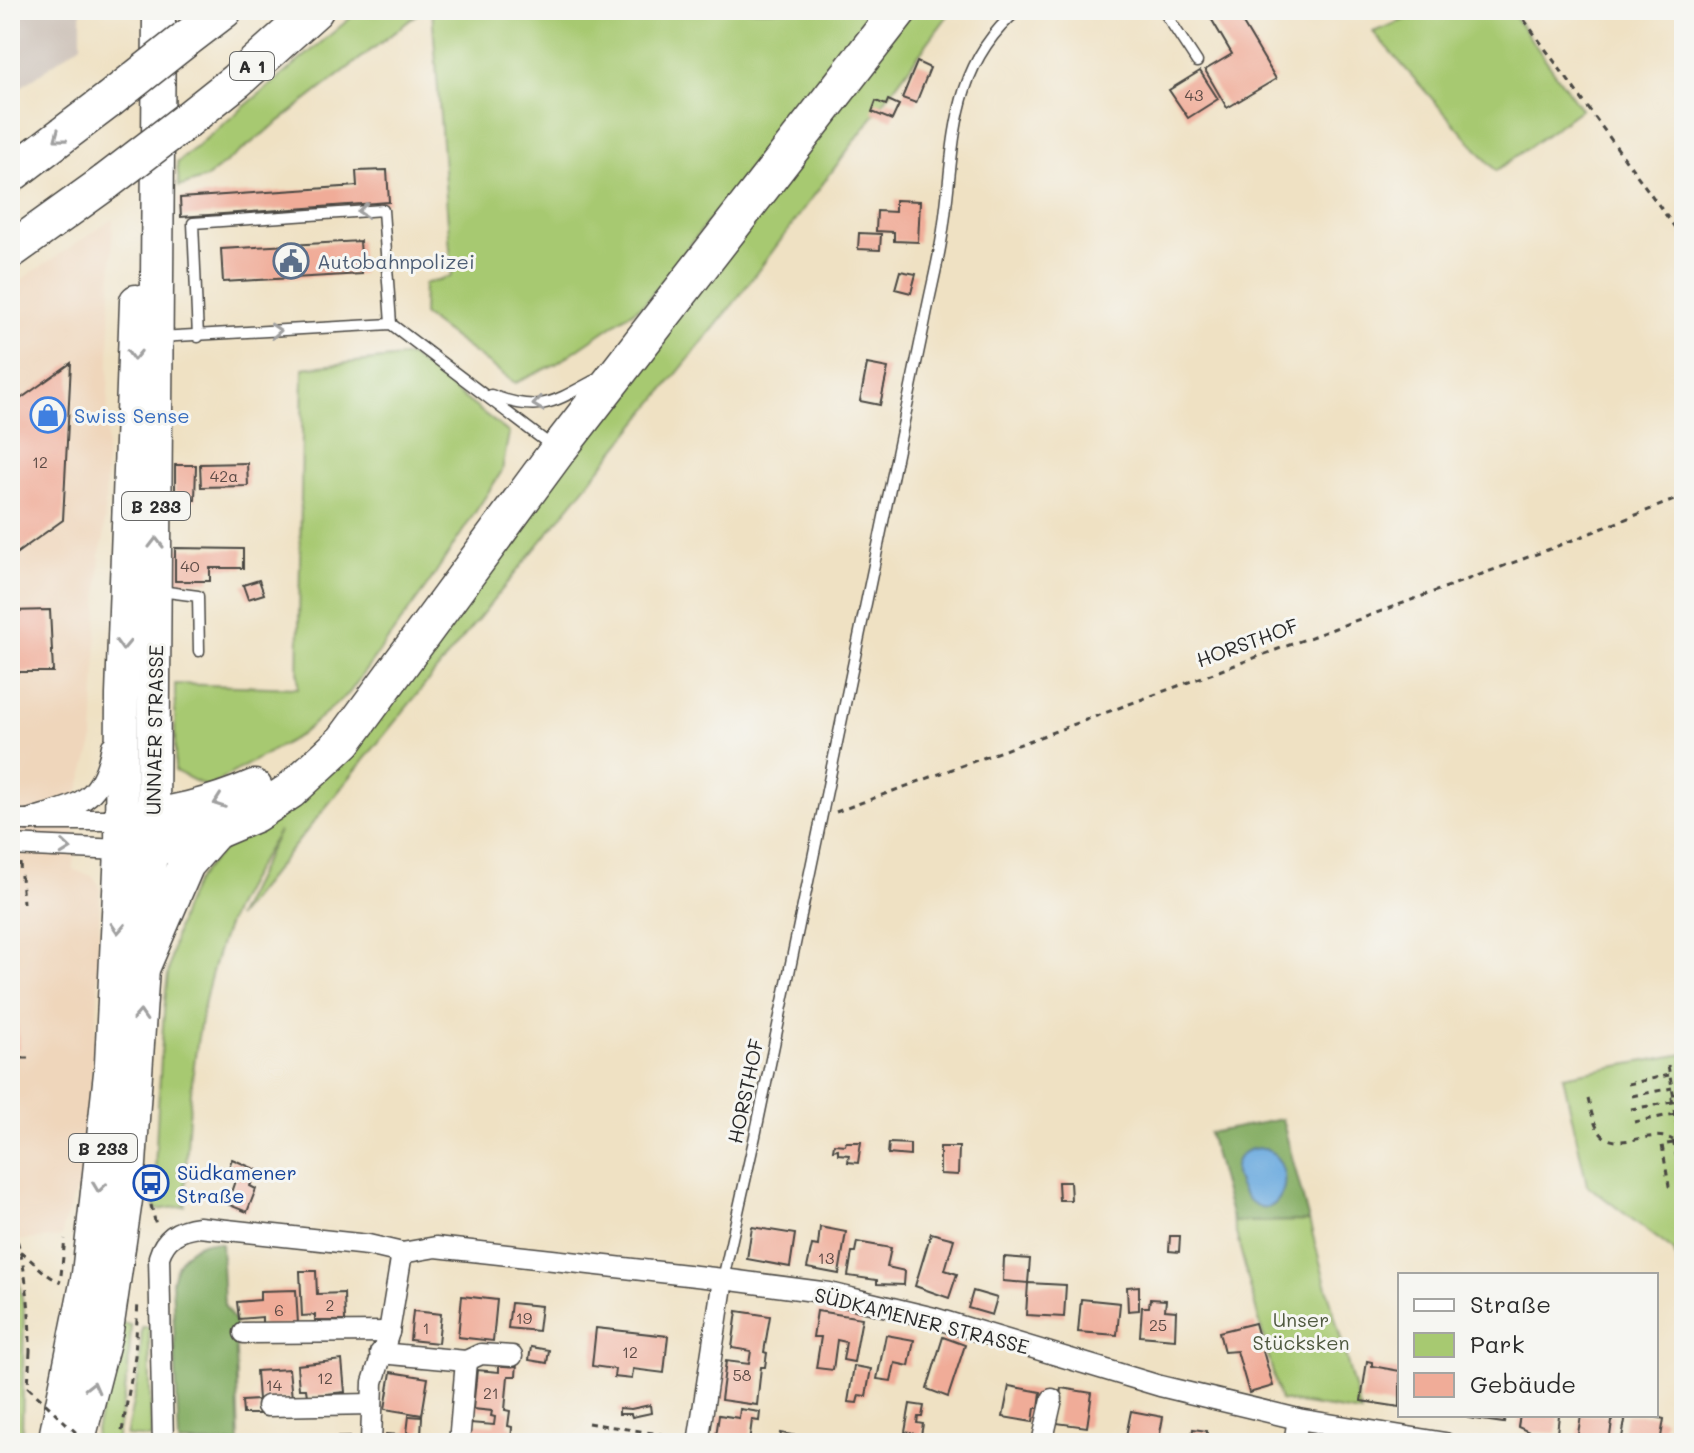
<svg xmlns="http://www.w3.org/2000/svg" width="1694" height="1453" viewBox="0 0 1694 1453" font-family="Mali,sans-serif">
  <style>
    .built { fill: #efd6bb }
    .industrial { fill: #cdc2b9 }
    .green { fill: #a7c971; stroke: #697a4e; stroke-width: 2 }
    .forest { fill: #85ad63; stroke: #586c47; stroke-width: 2 }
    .water { fill: #6dabdf; stroke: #4c6b85; stroke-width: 2 }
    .building { fill: #f0ac98 }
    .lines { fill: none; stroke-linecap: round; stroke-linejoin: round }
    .service-casing { stroke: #484642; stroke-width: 13 }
    .minor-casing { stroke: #484642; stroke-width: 23 }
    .primary-casing { stroke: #484642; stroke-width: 35 }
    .motorway-casing { stroke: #484642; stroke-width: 39 }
    .path { stroke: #484642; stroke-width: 3; stroke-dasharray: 6 6; stroke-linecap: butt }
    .service { stroke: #fff; stroke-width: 10 }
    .minor { stroke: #fff; stroke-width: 20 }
    .primary { stroke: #fff; stroke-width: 32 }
    .motorway { stroke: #fff; stroke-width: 36 }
    .motorway-bridge-casing { stroke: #484642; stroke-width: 39; stroke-linecap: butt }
    .path-bridge { stroke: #484642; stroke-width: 3; stroke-dasharray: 6 6; stroke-linecap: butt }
    .motorway-bridge { stroke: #fff; stroke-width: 36 }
    .oneway { stroke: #a0a0a0 }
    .labels { text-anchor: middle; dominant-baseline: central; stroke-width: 6; stroke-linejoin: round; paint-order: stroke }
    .number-label { font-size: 16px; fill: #5c4b46 }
    .shield { fill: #f6f6f2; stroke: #686867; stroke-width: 2 }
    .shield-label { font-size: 18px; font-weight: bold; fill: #2b2b2b }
    .service-label { font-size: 20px; fill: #4e5e75; stroke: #f6f6f2; text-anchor: start }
    .shop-label { font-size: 20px; fill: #366cbe; stroke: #f6f6f2; text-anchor: start }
    .street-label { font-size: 20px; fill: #2b2b2b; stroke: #f6f6f2 }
    .transit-label { font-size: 20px; fill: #164399; stroke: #f6f6f2; text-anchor: start }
    .park-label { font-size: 20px; fill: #505a40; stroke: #f6f6f2 }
  </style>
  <rect width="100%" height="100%" fill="#f6f6f2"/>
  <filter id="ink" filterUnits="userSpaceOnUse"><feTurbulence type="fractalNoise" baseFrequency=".0125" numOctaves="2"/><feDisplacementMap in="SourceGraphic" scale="16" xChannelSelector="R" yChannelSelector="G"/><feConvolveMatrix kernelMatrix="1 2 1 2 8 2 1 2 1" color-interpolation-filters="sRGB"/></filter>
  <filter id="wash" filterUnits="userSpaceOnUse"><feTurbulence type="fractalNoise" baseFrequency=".006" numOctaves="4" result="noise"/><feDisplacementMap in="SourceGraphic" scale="32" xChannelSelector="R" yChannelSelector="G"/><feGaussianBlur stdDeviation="1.8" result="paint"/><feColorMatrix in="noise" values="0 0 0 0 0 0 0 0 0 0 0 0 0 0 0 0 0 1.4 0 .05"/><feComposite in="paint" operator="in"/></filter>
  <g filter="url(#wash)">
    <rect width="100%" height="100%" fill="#efe1c3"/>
    <polygon class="built" points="113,219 104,538 100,552 93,743 75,803 74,870 92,876 100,886 98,994 84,1190 76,1191 63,1227 62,1237 10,1241 10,287"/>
    <polygon class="industrial" points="10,10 81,10 81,44 10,95"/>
    <g class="green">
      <polygon points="360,10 423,10 206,178 179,187 177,163"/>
      <polygon points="432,10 872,10 645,303 556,364 515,383 423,315 424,284 452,276"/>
      <path d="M 911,10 L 952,10 L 731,307 L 236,918 L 279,831 C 264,857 245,883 233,911 C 194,1003 187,1107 185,1206 L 155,1210 C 154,1165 157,1120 160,1076 C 163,1019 166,927 198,879 C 214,855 238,838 261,821 Z"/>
      <polygon points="1430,10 1510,10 1581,109 1496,171 1373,32"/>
      <polygon points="410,356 509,433 502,471 429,583 349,693 300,735 207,787 175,771 175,684 298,688 303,368"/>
      <polygon points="1684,1054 1684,1291 1674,1251 1587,1185 1563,1076"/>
      <polygon points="1309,1221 1361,1413 1280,1400 1233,1222"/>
      <polygon points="10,1251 14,1252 24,1309 22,1443 10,1443"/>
      <polygon points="121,1323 131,1325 128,1373 116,1443 98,1443 94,1439"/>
      <polygon points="142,1327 149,1327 151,1438 126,1436 139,1374"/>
    </g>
    <g class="forest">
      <polygon points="1282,1119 1309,1221 1233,1222 1209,1133"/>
      <path d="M 205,1242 L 221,1243 L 224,1305 L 235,1322 L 239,1443 L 179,1443 L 172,1280 C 177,1260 186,1249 205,1242 Z"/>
    </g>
    <path class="water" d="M 1265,1148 C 1282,1156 1290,1179 1280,1197 C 1257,1238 1200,1146 1265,1148 Z"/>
    <g id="blocks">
      <g class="building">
        <polygon points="1217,10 1235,10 1276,79 1227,108 1205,70 1232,54 1209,15"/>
        <polygon points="917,62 930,68 916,103 902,98"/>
        <polygon points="1200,71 1218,99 1188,118 1169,90"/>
        <polygon points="888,100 899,105 892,120 872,112 876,101 886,105"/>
        <polygon points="387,170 389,202 181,217 180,198 357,186 356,171"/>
        <polygon points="895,200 920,201 918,242 894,241 894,232 876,231 877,211 895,212"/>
        <polygon points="859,233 881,234 880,250 858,249"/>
        <polygon points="360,241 362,274 223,282 221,249"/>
        <polygon points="900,271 916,274 911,293 895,289"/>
        <polygon points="71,363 63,520 10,558 16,402"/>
        <polygon points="867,364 888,368 880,405 860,401"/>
        <polygon points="247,463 248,486 201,487 200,464"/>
        <polygon points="175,465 196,465 195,500 175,500"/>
        <polygon points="175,548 243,549 243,568 210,568 210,581 175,581"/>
        <polygon points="259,580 264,594 248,599 243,585"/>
        <polygon points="50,610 53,672 13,672 10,611"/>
        <polygon points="10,910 12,910 19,1049 10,1049"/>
        <polygon points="846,1142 861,1142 858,1163 848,1162 849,1155 838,1154 838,1149 833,1150 834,1144 845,1145"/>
        <polygon points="889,1143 910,1144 910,1156 888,1154"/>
        <polygon points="940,1147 959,1147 958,1175 940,1174"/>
        <polygon points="232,1159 257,1170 250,1186 256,1189 247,1212 227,1204 237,1175 228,1170"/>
        <polygon points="1058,1182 1070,1182 1071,1200 1059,1200"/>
        <polygon points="752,1227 795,1234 790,1267 747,1259"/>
        <polygon points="820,1227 846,1232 839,1274 807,1268 812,1245 818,1246"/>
        <polygon points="931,1233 954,1239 945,1270 957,1274 949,1298 915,1286"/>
        <polygon points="1170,1236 1180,1236 1179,1252 1169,1251"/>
        <polygon points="857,1242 891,1248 887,1267 905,1271 904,1285 877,1284 877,1280 848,1276 852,1252 855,1252"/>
        <polygon points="1004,1257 1030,1259 1028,1283 1003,1281"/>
        <polygon points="300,1271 316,1271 317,1294 344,1293 345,1321 315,1321 315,1315 302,1316"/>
        <polygon points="1028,1283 1066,1285 1064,1317 1026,1315"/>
        <polygon points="1139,1286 1139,1310 1128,1311 1127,1287"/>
        <polygon points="296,1290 298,1324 262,1326 262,1317 239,1319 237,1302 260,1300 260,1291"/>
        <polygon points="973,1291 997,1298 992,1315 968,1308"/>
        <polygon points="462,1296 497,1300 493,1341 458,1337"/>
        <polygon points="1081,1299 1120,1303 1117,1335 1078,1332"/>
        <polygon points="1150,1299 1166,1300 1165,1310 1176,1311 1175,1339 1140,1336 1142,1307 1149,1307"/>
        <polygon points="511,1303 541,1306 538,1331 508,1328"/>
        <polygon points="413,1311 441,1314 438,1343 410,1340"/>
        <polygon points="737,1311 770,1316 764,1352 767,1353 765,1367 761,1367 757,1405 721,1400 726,1361 749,1364 751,1351 732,1348"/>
        <polygon points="817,1311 862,1318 854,1362 843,1360 846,1342 837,1340 833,1370 816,1368 821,1337 813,1337"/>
        <polygon points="1255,1323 1273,1386 1249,1393 1237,1351 1224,1352 1219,1332"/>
        <polygon points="596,1328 668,1336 664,1373 633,1369 632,1379 614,1377 615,1369 592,1366"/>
        <polygon points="886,1335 914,1340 909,1366 895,1363 891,1381 877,1379"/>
        <polygon points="943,1337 965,1345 948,1397 927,1389"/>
        <polygon points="531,1347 549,1350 547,1363 529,1360"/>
        <polygon points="342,1360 345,1392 307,1396 306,1389 299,1389 297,1365"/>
        <polygon points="1367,1361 1372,1362 1372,1366 1400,1371 1400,1407 1361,1401"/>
        <polygon points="499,1362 517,1363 516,1376 508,1376 505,1410 510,1411 508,1426 512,1427 511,1443 468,1443 470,1423 494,1425 495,1417 491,1416 492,1411 473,1409 477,1370 499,1372"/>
        <polygon points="854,1366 871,1369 866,1396 859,1395 857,1403 848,1402"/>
        <polygon points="289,1369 292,1398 258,1400 259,1414 243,1414 242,1401 258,1400 256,1371"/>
        <polygon points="391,1372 428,1378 422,1415 385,1409"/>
        <polygon points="1009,1386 1041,1392 1039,1408 1035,1408 1033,1422 1003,1417"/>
        <polygon points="1061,1388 1092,1393 1087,1427 1056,1423"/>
        <polygon points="910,1404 924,1406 922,1417 918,1417 917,1423 923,1424 921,1435 905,1432"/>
        <polygon points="650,1405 651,1413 632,1417 631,1414 619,1414 619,1408 631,1409"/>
        <polygon points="740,1409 760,1412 759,1421 752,1420 749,1443 715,1443 719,1415 739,1418"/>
        <polygon points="1131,1411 1163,1417 1159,1439 1174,1443 1176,1435 1192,1437 1193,1429 1207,1431 1206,1443 1129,1443 1130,1437 1126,1436"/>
        <polygon points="1469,1415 1505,1415 1504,1423 1468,1418"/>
        <polygon points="1520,1415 1559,1415 1557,1433 1529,1432 1518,1427"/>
        <polygon points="1581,1415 1613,1415 1609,1443 1577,1440"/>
        <polygon points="1626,1415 1656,1415 1656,1417 1664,1419 1660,1443 1621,1443"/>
        <polygon points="409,1416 422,1417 421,1435 407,1433"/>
        <polygon points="781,1433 808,1438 807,1443 779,1443"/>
        <polygon points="386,1434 414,1436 413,1443 385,1443"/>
        <polygon points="349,1437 349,1443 318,1443 318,1438"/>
      </g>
    </g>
  </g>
  <g filter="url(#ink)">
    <use href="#blocks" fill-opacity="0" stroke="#484642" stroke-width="2"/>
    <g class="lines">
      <defs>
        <g id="service">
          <polyline points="1163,10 1197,62"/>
          <polyline points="159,337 391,324 553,447"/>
          <polyline points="198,337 193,223 383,210 391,324"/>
          <path d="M 491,395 C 538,413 551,404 593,381"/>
          <polyline points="160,591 198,596 199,651"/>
          <path d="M 723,1279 L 755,1136 L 925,320 C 931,288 940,256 944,223 C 955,143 950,67 1018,10"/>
        </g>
        <g id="minor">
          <polyline points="10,820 122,820"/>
          <path d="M 28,820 C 78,804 101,804 112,746"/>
          <polyline points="10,845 121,850"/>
          <polyline points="244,1333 389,1332"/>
          <polyline points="380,1353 466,1361"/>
          <polyline points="267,1406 372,1404"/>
          <path d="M 163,1443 L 159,1257 C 165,1237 180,1229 199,1227 L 368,1245 L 402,1253 L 436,1247 L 723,1279 L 829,1293 L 934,1318 L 1160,1386 L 1298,1419 L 1445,1443"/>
          <polyline points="371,1443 373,1382 389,1332 402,1253"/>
          <polyline points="459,1443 466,1361 481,1354 512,1356"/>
          <polyline points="698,1443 723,1279"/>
          <polyline points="1042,1443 1052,1399"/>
          <polyline points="1294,1443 1298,1419"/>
        </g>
        <g id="primary">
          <polyline points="54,1443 88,1274 111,1064 121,850 122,695 136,301"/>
          <polyline points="78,1443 107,1330 129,1179 153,817 159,10"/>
        </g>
        <g id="motorway">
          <polyline points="186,39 224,10"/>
          <polyline points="187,120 236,81 315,10"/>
          <polyline points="10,175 109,100"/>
          <polyline points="10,251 106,182"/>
          <path d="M 122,820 C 171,816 209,807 254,788"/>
          <polyline points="121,850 150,849 177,842 215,831 255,814 290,791 344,741 558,450 899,10"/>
          <polyline points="143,964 186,864 215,831"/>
        </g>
      </defs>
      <use href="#service" class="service-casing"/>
      <use href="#minor" class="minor-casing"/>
      <use href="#primary" class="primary-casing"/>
      <use href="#motorway" class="motorway-casing"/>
      <g class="path">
        <polyline points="1517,10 1684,240"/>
        <polyline points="836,812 1550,549 1684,496"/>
        <polyline points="20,863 23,903"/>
        <polyline points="10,1058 32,1058"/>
        <polyline points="1668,1066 1674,1097"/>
        <polyline points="1628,1084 1669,1075"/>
        <polyline points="1684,1095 1672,1098 1679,1138 1673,1140 1684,1194"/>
        <polyline points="1632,1096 1672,1088"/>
        <path d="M 1588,1099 C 1591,1110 1593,1122 1599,1131 C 1614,1155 1651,1127 1673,1140"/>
        <polyline points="1631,1109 1673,1102"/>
        <polyline points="1634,1122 1675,1114"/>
        <polyline points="1673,1143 1662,1145 1669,1186 1682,1184"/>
        <polyline points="151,1205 156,1225"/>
        <path d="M 10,1206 C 11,1225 17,1237 21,1255 C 28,1287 30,1318 30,1351"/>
        <path d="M 10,1246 C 30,1254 41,1275 61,1282"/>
        <polyline points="61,1275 65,1239"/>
        <polyline points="588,1423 679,1437"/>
        <polyline points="120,1442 140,1443"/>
        <polyline points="120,1443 135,1356 138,1301"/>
      </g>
      <use href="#service" class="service"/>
      <use href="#minor" class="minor"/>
      <use href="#primary" class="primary"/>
      <use href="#motorway" class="motorway"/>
      <defs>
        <g id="motorway-bridge">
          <polyline points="109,100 186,39"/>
          <polyline points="106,182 187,120"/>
        </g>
      </defs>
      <use href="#motorway-bridge" class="motorway-bridge-casing"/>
      <polyline class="path-bridge" points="30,1351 28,1387 87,1443"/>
      <use href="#motorway-bridge" class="motorway-bridge"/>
    </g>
    <defs><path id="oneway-chevron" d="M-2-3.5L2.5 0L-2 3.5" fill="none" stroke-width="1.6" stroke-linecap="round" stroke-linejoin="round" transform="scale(2)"/></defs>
    <g class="oneway">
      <use href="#oneway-chevron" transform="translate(59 137) rotate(143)"/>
      <use href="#oneway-chevron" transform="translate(363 211) rotate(176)"/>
      <use href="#oneway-chevron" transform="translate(276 331) rotate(-4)"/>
      <use href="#oneway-chevron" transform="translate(134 355) rotate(92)"/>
      <use href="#oneway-chevron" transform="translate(538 404) rotate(173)"/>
      <use href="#oneway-chevron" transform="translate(156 543) rotate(-90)"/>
      <use href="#oneway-chevron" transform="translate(123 645) rotate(92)"/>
      <use href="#oneway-chevron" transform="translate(219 802) rotate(160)"/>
      <use href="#oneway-chevron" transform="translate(66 848) rotate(6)"/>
      <use href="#oneway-chevron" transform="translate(118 928) rotate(93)"/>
      <use href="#oneway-chevron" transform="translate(140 1016) rotate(-87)"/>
      <use href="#oneway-chevron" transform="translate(99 1187) rotate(97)"/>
      <use href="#oneway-chevron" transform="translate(93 1387) rotate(-76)"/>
    </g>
  </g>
  <defs>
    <symbol id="civic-ring" viewBox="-11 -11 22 22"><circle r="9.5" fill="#f6f6f2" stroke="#5c6f8a" stroke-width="1.5"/><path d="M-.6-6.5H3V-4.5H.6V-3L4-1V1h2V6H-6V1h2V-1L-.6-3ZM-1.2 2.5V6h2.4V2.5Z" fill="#5c6f8a"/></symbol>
    <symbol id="shop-ring" viewBox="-11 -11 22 22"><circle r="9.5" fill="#f6f6f2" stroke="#3f7fe0" stroke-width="1.5"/><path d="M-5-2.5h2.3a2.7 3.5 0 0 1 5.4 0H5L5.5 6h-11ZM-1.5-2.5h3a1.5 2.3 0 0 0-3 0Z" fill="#3f7fe0"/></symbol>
    <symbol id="bus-ring" viewBox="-11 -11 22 22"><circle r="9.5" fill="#f6f6f2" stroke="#1a4fb4" stroke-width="1.5"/><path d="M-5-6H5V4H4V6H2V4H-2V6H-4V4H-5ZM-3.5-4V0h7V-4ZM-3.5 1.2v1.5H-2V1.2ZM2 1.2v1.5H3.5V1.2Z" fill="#1a4fb4"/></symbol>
  </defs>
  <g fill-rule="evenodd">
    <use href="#civic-ring" x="271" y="241" width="40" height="40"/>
    <use href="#shop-ring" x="28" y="395" width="40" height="40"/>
    <use href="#bus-ring" x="131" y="1163" width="40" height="40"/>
  </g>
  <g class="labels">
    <g class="number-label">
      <text x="1194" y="94">43</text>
      <text x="40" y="461">12</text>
      <text x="224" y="475">42a</text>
      <text x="190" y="565">40</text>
      <text x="826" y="1257">13</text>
      <text x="330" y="1304">2</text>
      <text x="279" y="1309">6</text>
      <text x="524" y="1317">19</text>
      <text x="1158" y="1324">25</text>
      <text x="426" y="1327">1</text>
      <text x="630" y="1351">12</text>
      <text x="742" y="1374">58</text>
      <text x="325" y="1377">12</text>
      <text x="274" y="1384">14</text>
      <text x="491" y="1392">21</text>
    </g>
    <g class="shield">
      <rect x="230" y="52" width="44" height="28" rx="6"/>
      <rect x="122" y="492" width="68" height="28" rx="6"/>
      <rect x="69" y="1134" width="68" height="28" rx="6"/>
    </g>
    <g class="shield-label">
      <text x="252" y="66">A 1</text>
      <text x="156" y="506">B 233</text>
      <text x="103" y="1148">B 233</text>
    </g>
    <g class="service-label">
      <text x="317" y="261">Autobahnpolizei</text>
    </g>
    <g class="shop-label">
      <text x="74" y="415">Swiss Sense</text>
    </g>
    <g class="street-label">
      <text transform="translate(1247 642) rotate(-20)">HORSTHOF</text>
      <text transform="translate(154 730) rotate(-89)">UNNAER STRASSE</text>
      <text transform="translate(745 1091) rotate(-78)">HORSTHOF</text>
      <text transform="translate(922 1320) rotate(14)">SÜDKAMENER STRASSE</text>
    </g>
    <g class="transit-label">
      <text x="177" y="1172">Südkamener<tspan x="177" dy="23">Straße</tspan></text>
    </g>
    <g class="park-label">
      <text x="1301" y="1319">Unser<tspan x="1301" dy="23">Stücksken</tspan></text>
    </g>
  </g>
  <rect width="1694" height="1453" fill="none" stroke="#f6f6f2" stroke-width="40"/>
  <rect x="1398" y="1273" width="260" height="144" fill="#f6f6f2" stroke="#a5a5a2" stroke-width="2"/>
  <rect x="1414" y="1299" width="40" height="12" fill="#ffffff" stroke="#a5a5a2" stroke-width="2"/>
  <text x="1470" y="1313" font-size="24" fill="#2b2b2b">Straße</text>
  <rect x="1414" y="1333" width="40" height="24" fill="#a7c971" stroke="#a5a5a2" stroke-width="2"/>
  <text x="1470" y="1353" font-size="24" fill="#2b2b2b">Park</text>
  <rect x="1414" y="1373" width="40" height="24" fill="#f0ac98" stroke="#a5a5a2" stroke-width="2"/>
  <text x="1470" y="1393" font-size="24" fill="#2b2b2b">Gebäude</text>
</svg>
